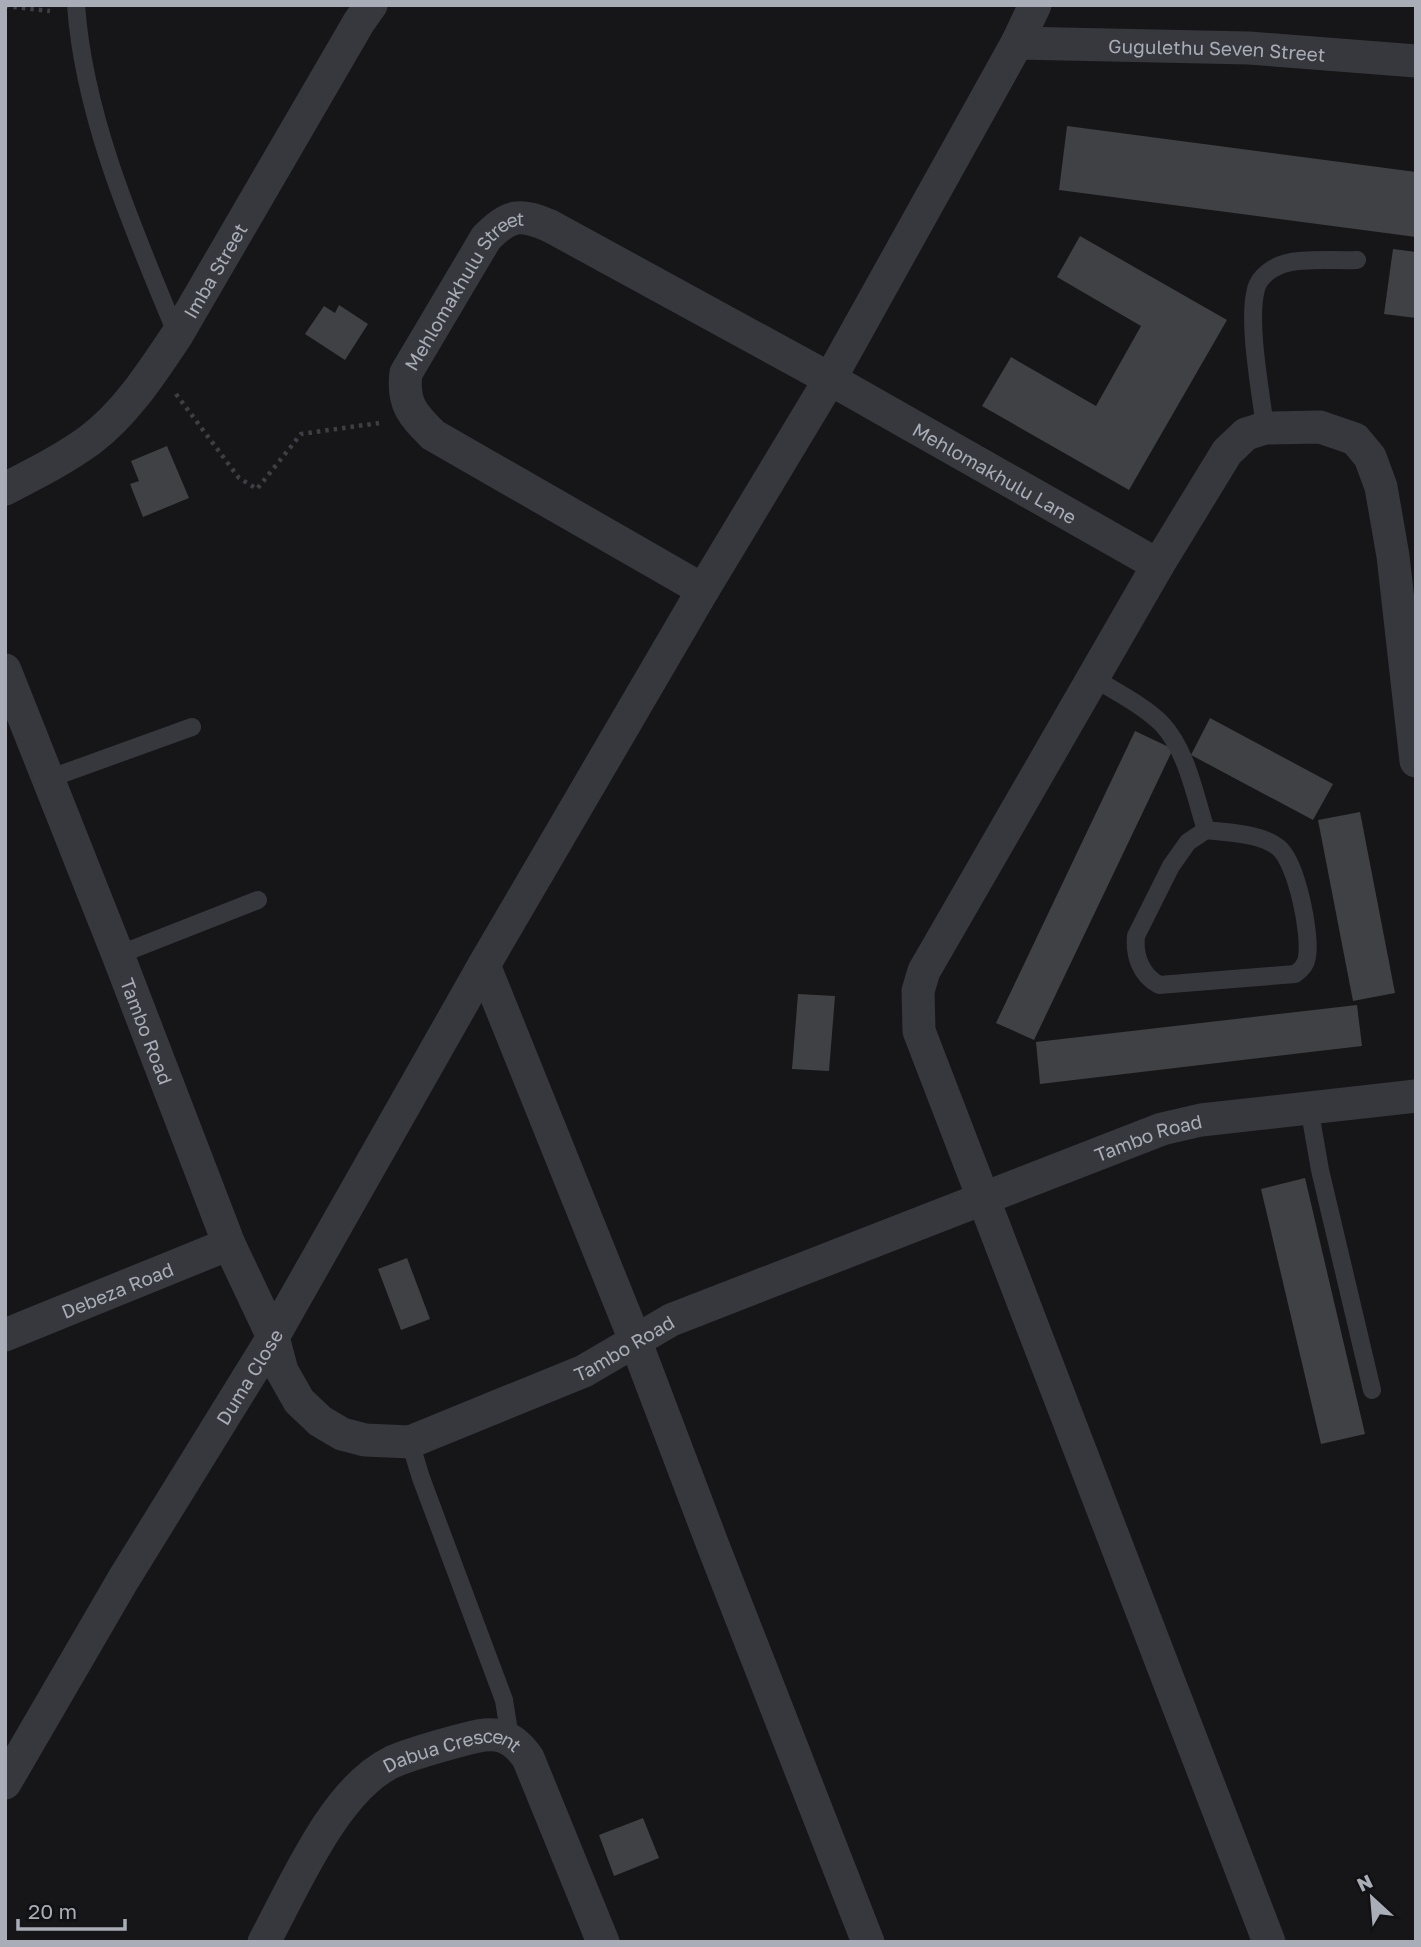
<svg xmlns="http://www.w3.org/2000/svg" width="1421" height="1947" viewBox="0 0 1421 1947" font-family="'Golos Text',sans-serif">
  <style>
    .building { fill: #404145 }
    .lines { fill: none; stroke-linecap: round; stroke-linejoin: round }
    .path { stroke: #3d3f44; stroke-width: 4.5; stroke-dasharray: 3.5 5; stroke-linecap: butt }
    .lane { stroke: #37383d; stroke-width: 18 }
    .street { stroke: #37383d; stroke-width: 33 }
    .labels { text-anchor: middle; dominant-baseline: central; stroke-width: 5; stroke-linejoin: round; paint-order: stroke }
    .street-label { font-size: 19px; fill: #a8adb8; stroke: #111113 }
  </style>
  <rect width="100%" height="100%" fill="#161618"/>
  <g class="building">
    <polygon points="1067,126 1416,172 1416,237 1059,190"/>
    <polygon points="1080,236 1227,320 1129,490 982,406 1011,357 1096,406 1141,326 1057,277"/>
    <polygon points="1393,249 1416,252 1416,318 1384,314"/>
    <polygon points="339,305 368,324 345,360 305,334 324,306 335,313"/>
    <polygon points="167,446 189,498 143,517 130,484 139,481 131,461"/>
    <polygon points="1210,718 1333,784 1313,820 1191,755"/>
    <polygon points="1135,731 1173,749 1034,1040 996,1023"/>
    <polygon points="1360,812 1395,993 1353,1001 1318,820"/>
    <polygon points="798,994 835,996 829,1071 792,1069"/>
    <polygon points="1357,1005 1362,1046 1040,1084 1036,1042"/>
    <polygon points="1305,1178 1365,1434 1321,1444 1261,1189"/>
    <polygon points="407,1258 430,1319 401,1330 378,1269"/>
    <polygon points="643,1818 659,1858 614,1876 599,1835"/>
  </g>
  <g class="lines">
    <g class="path">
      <polyline points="5,6 50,11"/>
      <polyline points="176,394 239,478 257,489 301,434 379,423"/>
    </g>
    <g class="lane">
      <path d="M 76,5 C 84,118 134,231 177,335"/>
      <path d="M 1265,428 C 1261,392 1247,323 1256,289 C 1259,276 1274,266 1287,263 C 1306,258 1336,261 1357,260"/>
      <path d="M 1094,678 C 1116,692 1143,705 1162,724 C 1187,751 1195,796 1206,830"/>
      <polyline points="48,779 192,727"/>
      <path d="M 1206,830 C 1229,833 1261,833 1279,848 C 1297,864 1311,934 1307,957 C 1306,965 1301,970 1295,974 L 1159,985 C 1141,975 1134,956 1136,936 L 1171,866 L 1188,842 Z"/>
      <polyline points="118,955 258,900"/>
      <polyline points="1309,1107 1320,1170 1372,1390"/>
      <polyline points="410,1442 421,1478 504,1700 510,1738"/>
    </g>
    <g class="street">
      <path id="s1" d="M 1017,43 L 1249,48 L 1416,61"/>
      <path id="s2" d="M 5,489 C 34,474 64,459 90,440 C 127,412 152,372 177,335 L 359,22 L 371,5"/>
      <path id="s3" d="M 703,590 L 433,435 C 413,415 402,404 406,373 L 486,238 C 510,214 520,213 550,226 L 830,379 L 1158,565"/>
      <path id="s4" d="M 5,670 L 118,955 L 229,1244 L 273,1337 L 282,1371 L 299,1401 L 320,1421 L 342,1434 L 365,1440 L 410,1442 L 584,1371 L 671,1320 L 1162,1129 L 1201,1120 L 1416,1096"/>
      <polyline points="484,965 635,1340 712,1543 868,1942"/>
      <path id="s5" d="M 5,1335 L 229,1244"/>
      <path id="s6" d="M 5,1783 L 123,1580 L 273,1337 L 484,965 L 703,590 L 830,379 L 1017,43 L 1035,5"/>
      <path id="s7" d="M 264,1942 C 294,1887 334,1790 392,1762 C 413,1753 436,1747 458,1741 C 489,1732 508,1729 528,1758 L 603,1942"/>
      <polyline points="1269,1942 919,1031 918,991 924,971 1158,565 1227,452 1246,434 1265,428 1320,427 1355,439 1370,457 1381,487 1393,556 1416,761"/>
    </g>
  </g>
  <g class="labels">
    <g class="street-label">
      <text stroke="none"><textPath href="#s1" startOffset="200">Gugulethu Seven Street</textPath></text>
      <text stroke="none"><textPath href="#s2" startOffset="310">Imba Street</textPath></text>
      <text stroke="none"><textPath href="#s3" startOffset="486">Mehlomakhulu Street</textPath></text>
      <text stroke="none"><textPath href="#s3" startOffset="1120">Mehlomakhulu Lane</textPath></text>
      <text stroke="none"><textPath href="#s4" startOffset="388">Tambo Road</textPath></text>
      <text stroke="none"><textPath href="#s4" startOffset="1712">Tambo Road</textPath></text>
      <text stroke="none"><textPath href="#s5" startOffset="121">Debeza Road</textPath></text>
      <text stroke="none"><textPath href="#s4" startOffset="1146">Tambo Road</textPath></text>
      <text stroke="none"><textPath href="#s6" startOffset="474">Duma Close</textPath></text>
      <text stroke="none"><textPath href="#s7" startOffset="287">Dabua Crescent</textPath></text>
    </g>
  </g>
  <rect width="1421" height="1947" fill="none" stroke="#a8adb8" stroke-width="14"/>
  <g transform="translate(1372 1898) rotate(334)" stroke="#111113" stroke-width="5" paint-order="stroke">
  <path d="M0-5L12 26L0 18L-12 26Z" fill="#a8adb8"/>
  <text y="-10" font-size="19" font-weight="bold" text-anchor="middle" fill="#a8adb8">N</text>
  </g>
  <path d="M18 1919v10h107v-10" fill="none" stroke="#a8adb8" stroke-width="3.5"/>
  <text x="28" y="1919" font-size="21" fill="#a8adb8" stroke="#111113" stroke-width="5" paint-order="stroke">20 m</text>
</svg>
